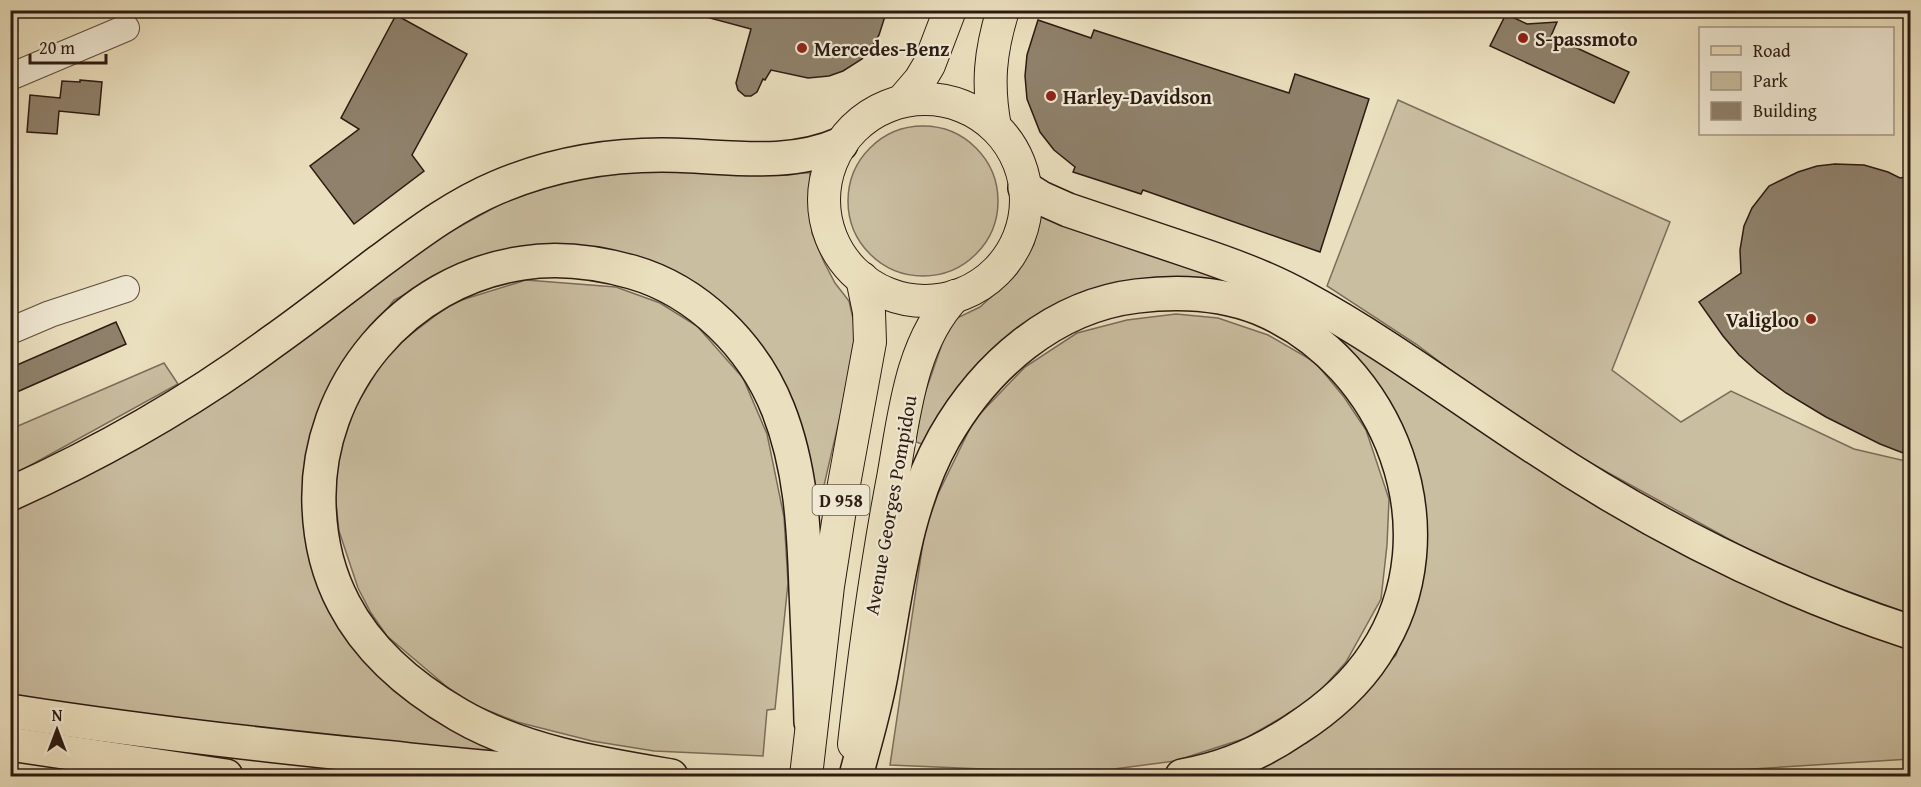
<svg xmlns="http://www.w3.org/2000/svg" width="1921" height="787" viewBox="0 0 1921 787" font-family="'Gentium Book Plus',serif">
  <style>
    .green { fill: #cabea1; stroke: #7b6c5a; stroke-width: 1.5 }
    .building { fill: #8f816b; stroke: #2c1b12; stroke-width: 1.5 }
    .lines { fill: none; stroke-linecap: round; stroke-linejoin: round }
    .minor-casing { stroke: #5c4c3d; stroke-width: 28 }
    .major-casing { stroke: #2c1b12; stroke-width: 34 }
    .highway-casing { stroke: #2c1b12; stroke-width: 36 }
    .minor { stroke: #f1ead5; stroke-width: 26 }
    .major { stroke: #eadfbe; stroke-width: 32 }
    .highway { stroke: #eadfbe; stroke-width: 33 }
    .poi-dot { fill: #8f2418; stroke: #f1ead5; stroke-width: 2 }
    .labels { text-anchor: middle; dominant-baseline: central; stroke-width: 4.5; stroke-linejoin: round; paint-order: stroke }
    .shield { fill: #f1ead5; stroke: #67594c; stroke-width: 1.5 }
    .shield-label { font-size: 18px; font-weight: bold; fill: #2c1b12 }
    .poi-label { font-size: 20px; font-weight: bold; fill: #2c1b12; stroke: #f1ead5; text-anchor: start }
    .street-label { font-size: 20px; fill: #2c1b12; stroke: #f1ead5 }
  </style>
  <rect width="100%" height="100%" fill="#eadfbe"/>
  <filter id="stains"><feTurbulence type="fractalNoise" baseFrequency=".00333" numOctaves="4"/><feColorMatrix values="0 0 0 0 .2 0 0 0 0 .09 0 0 0 0 .02 0 0 0 .5 -.17"/></filter>
  <radialGradient id="worn" r=".72"><stop offset=".6" stop-color="#630" stop-opacity="0"/><stop offset="1" stop-color="#630" stop-opacity=".3"/></radialGradient>
  <g class="green">
    <polygon points="1398,100 1670,222 1612,370 1681,422 1731,391 1854,449 1910,462 1910,614 1811,578 1738,544 1576,455 1496,404 1416,344 1327,286"/>
    <circle cx="923" cy="201" r="75"/>
    <polygon points="641,169 810,173 812,233 824,262 835,283 849,301 854,323 854,341 845,395 815,524 736,324 561,244 477,257 394,300 352,354 323,579 505,752 504,756 191,722 11,697 11,509 417,250 508,200 572,178"/>
    <polygon points="1040,216 1220,275 1217,284 1099,291 928,446 916,442 916,425 925,393 948,327 957,318 980,307 1017,273 1034,244"/>
    <polygon points="526,280 616,287 660,303 697,326 743,378 767,434 784,517 788,583 775,709 767,710 763,756 654,751 592,741 517,722 472,704 446,686 387,636 371,613 358,588 339,531 335,494 339,453 354,409 389,351 452,303"/>
    <polygon points="1176,314 1218,318 1268,335 1315,362 1344,397 1366,430 1389,499 1387,545 1381,599 1346,662 1312,700 1246,738 1175,761 1114,769 1007,770 890,765 925,529 938,494 974,420 1025,367 1077,333 1127,320"/>
    <polygon points="1320,321 1910,643 1910,759 1640,776 1237,776 1343,710 1396,655 1417,592 1421,539 1316,328"/>
    <polygon points="164,363 178,384 11,476 11,429"/>
  </g>
  <g class="building">
    <polygon points="706,10 887,10 879,35 872,47 862,59 843,71 829,76 808,78 771,70 765,80 763,79 757,92 751,96 745,96 738,90 736,83 751,29 706,17"/>
    <polygon points="1506,14 1527,24 1557,22 1551,36 1629,72 1614,103 1490,46"/>
    <polygon points="396,15 467,54 412,155 424,171 354,224 310,166 359,129 341,118"/>
    <polygon points="1038,20 1091,38 1094,30 1289,93 1295,74 1369,99 1320,252 1143,190 1141,194 1073,172 1075,167 1054,150 1040,132 1027,99 1025,76 1027,55"/>
    <polygon points="80,80 102,82 99,115 59,111 57,134 27,132 30,95 60,98 62,81 80,82"/>
    <polygon points="1835,164 1864,165 1888,172 1900,178 1911,176 1911,423 1907,423 1903,453 1880,444 1826,417 1786,393 1758,372 1739,355 1723,336 1699,302 1741,273 1740,250 1744,226 1752,208 1769,186 1798,172 1817,166"/>
    <polygon points="116,322 126,344 10,395 10,368"/>
  </g>
  <g class="lines">
    <defs>
      <g id="minor">
        <polyline points="10,77 126,28"/>
        <polyline points="10,331 50,314 126,289"/>
      </g>
      <g id="major">
        <circle cx="925" cy="200" r="101"/>
        <polyline points="902,101 920,80 929,65 950,10"/>
        <path d="M 995,127 C 987,84 990,52 1003,10"/>
        <path d="M 854,744 C 864,655 876,567 893,478 C 904,417 910,343 955,296"/>
        <polyline points="806,776 828,586 844,484 870,342 869,312 862,278"/>
      </g>
      <g id="highway">
        <path d="M 1025,188 L 1041,198 L 1068,210 C 1109,224 1149,237 1190,251 C 1229,264 1268,278 1304,298 C 1385,342 1459,398 1536,448 C 1652,525 1777,589 1910,632"/>
        <path d="M 10,494 C 103,452 191,402 272,342 C 309,316 344,288 380,261 C 418,233 455,205 498,187 C 550,165 606,155 662,155 C 722,155 785,169 841,144"/>
        <path d="M 10,711 C 131,730 251,744 372,756 C 442,763 511,771 581,774"/>
        <polyline points="10,744 226,776"/>
        <path d="M 671,776 C 599,764 523,752 459,715 C 414,689 369,652 344,604 C 328,574 320,539 319,505 C 315,386 405,280 523,263 C 560,257 596,262 632,272 C 698,291 753,346 778,409 C 801,467 804,528 806,590 C 808,634 810,678 811,722"/>
        <path d="M 856,776 C 865,741 876,706 882,669 C 897,590 904,509 944,438 C 985,366 1053,306 1137,296 C 1178,291 1221,293 1259,308 C 1390,362 1456,532 1375,654 C 1355,685 1327,709 1296,729 C 1261,753 1224,769 1182,776"/>
      </g>
    </defs>
    <use href="#minor" class="minor-casing"/>
    <use href="#major" class="major-casing"/>
    <use href="#highway" class="highway-casing"/>
    <use href="#minor" class="minor"/>
    <use href="#major" class="major"/>
    <use href="#highway" class="highway"/>
  </g>
  <g class="poi-dot">
    <circle cx="1523" cy="38" r="6"/>
    <circle cx="802" cy="48" r="6"/>
    <circle cx="1051" cy="96" r="6"/>
    <circle cx="1811" cy="319" r="6"/>
  </g>
  <g class="labels">
    <rect class="shield" x="812.5" y="485" width="57" height="30" rx="4.5"/>
    <g class="shield-label">
      <text x="841" y="500">D 958</text>
    </g>
    <g class="poi-label">
      <text x="1535" y="38">S-passmoto</text>
      <text x="814" y="48">Mercedes-Benz</text>
      <text x="1063" y="96">Harley-Davidson</text>
      <text x="1799" y="319" text-anchor="end">Valigloo</text>
    </g>
    <g class="street-label">
      <text transform="translate(890 505) rotate(-80)">Avenue Georges Pompidou</text>
    </g>
  </g>
  <rect width="1921" height="787" fill="none" stroke="#eadfbe" stroke-width="36"/>
  <rect x="12" y="12" width="1897" height="763" fill="none" stroke="#2c1b12" stroke-width="3"/>
  <rect x="18" y="18" width="1885" height="751" fill="none" stroke="#2c1b12" stroke-width="1.5"/>
  <rect x="1699" y="27" width="195" height="108" fill="#f1ead5" stroke="#a29787" stroke-width="1.5"/>
  <rect x="1711" y="46" width="30" height="9" fill="#eadfbe" stroke="#a29787" stroke-width="1.5"/>
  <text x="1753" y="57" font-size="18" fill="#2c1b12">Road</text>
  <rect x="1711" y="72" width="30" height="18" fill="#cabea1" stroke="#a29787" stroke-width="1.5"/>
  <text x="1753" y="87" font-size="18" fill="#2c1b12">Park</text>
  <rect x="1711" y="102" width="30" height="18" fill="#8f816b" stroke="#a29787" stroke-width="1.5"/>
  <text x="1753" y="117" font-size="18" fill="#2c1b12">Building</text>
  <g transform="translate(57 730)" stroke="#f1ead5" stroke-width="4.5" paint-order="stroke">
  <path d="M0-4.5L10 22L0 15L-10 22Z" fill="#2c1b12"/>
  <text y="-9" font-size="16" font-weight="bold" text-anchor="middle" fill="#2c1b12">N</text>
  </g>
  <path d="M30 54v9h76v-9" fill="none" stroke="#2c1b12" stroke-width="3"/>
  <text x="39" y="54" font-size="18" fill="#2c1b12" stroke="#f1ead5" stroke-width="4.5" paint-order="stroke">20 m</text>
  <rect width="100%" height="100%" filter="url(#stains)"/>
  <rect width="100%" height="100%" fill="url(#worn)"/>
</svg>
